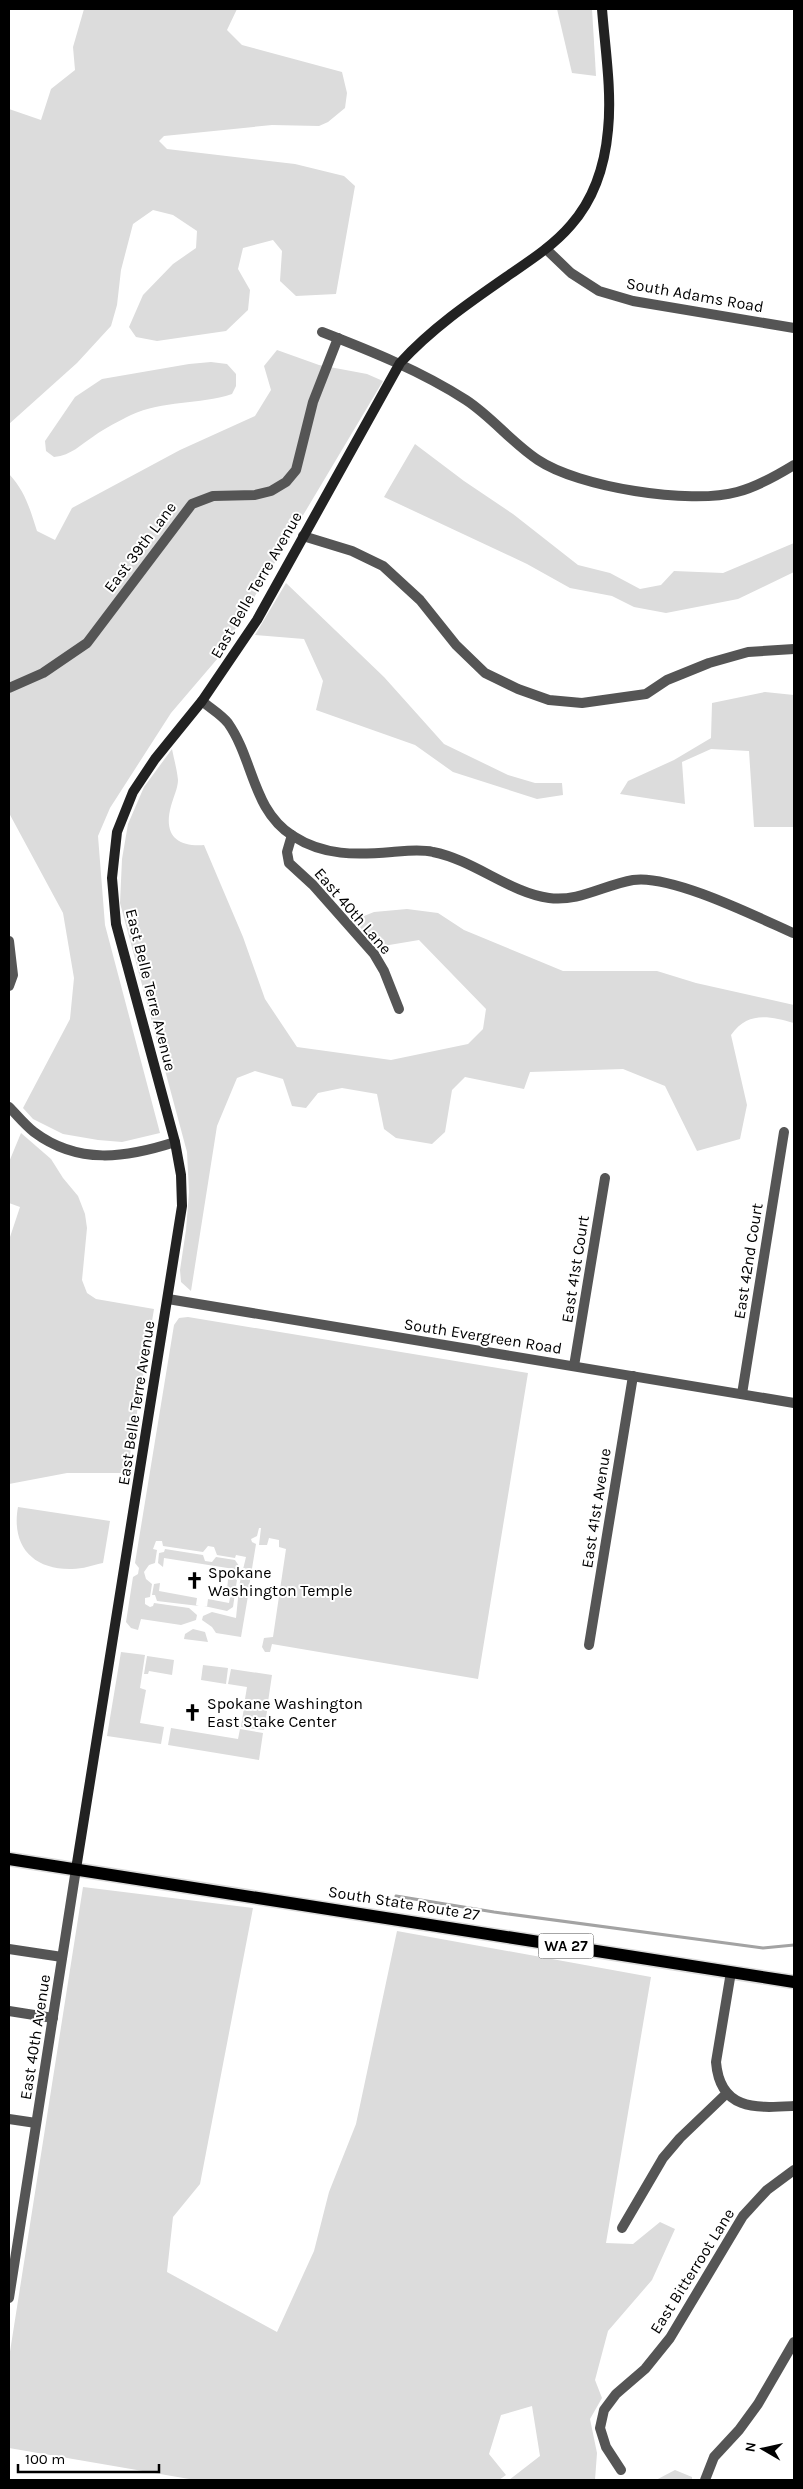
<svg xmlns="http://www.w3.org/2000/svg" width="803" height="2489" viewBox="0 0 803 2489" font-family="Karla,sans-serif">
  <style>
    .green { fill: #dcdcdc }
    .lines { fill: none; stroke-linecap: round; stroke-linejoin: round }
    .stream { stroke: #a3a3a3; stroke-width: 3 }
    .primary-casing { stroke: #dbdbdb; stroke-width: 15 }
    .street { stroke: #555; stroke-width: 10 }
    .secondary { stroke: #222; stroke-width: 10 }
    .primary { stroke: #000; stroke-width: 12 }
    .labels { text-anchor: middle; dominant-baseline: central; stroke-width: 4; stroke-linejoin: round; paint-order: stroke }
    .shield { fill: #fff; stroke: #4c4c4c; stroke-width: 1 }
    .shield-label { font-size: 15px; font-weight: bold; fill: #000 }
    .street-label { font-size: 16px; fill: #000; stroke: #fff }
    .poi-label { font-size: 16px; fill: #000; stroke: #fff; text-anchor: start }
  </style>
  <rect width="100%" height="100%" fill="#fff"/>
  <g class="green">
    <polygon points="84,9 237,9 227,30 242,45 342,72 347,93 345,108 328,122 319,126 272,125 164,136 159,141 167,149 295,164 344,176 355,186 336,294 296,296 280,281 282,251 273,240 243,248 238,269 250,290 248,310 226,331 157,341 136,337 129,327 143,295 173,264 196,248 197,231 173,215 153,210 133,224 121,270 117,305 111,326 77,363 9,424 9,109 41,120 51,89 75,70 73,47"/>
    <polygon points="557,9 592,9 596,76 572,73"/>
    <path d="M 277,350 L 319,365 L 367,374 L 383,381 L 218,658 L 171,713 L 110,808 L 98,836 L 105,925 L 160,1133 L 122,1142 L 98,1140 L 63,1134 L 33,1119 L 23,1108 L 70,1019 L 74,978 L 63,913 L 9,813 L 9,474 C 25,491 30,509 37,531 L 55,540 L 72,508 L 180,450 L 255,416 L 271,390 L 264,366 Z"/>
    <path d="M 211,362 L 227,364 L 236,374 L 236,386 L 232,394 C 199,405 163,400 131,415 C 119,421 105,428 94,436 C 80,445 72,455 54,457 L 46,451 L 45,441 L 75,397 L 102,379 L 189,364 Z"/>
    <polygon points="415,444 464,481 513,514 578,565 610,573 640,589 661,585 674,571 723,573 794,543 794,572 738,599 666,613 634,607 612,596 570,588 527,564 384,497"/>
    <polygon points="286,583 384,677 444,744 508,775 535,783 562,783 563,795 537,799 453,772 415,745 316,710 323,681 304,639 255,635"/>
    <polygon points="765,692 794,695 794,827 754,827 749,751 711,749 682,762 685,804 620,794 628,781 674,760 711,738 712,703"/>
    <path d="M 172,749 C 174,759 177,770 178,780 C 178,788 173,798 171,806 C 163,835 177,847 204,845 L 243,937 L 265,999 L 297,1047 L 391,1060 L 468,1044 L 483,1029 L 486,1009 L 419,940 L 377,947 L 354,920 L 374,912 L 407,909 L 438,913 L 464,930 L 563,971 L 657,971 L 696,983 L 794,1005 L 794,1023 C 769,1016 748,1011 731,1035 L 747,1105 L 740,1139 L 697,1151 L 665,1086 L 623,1069 L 530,1072 L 524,1089 L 465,1077 L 452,1090 L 445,1132 L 432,1144 L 396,1138 L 384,1129 L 377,1094 L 342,1088 L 318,1093 L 306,1108 L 292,1106 L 283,1079 L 255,1071 L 237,1078 L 217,1126 L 191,1291 L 181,1282 L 180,1270 L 186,1230 L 189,1192 L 187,1152 L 120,903 L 122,859 L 128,824 L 144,787 Z"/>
    <polygon points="21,1133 51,1159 63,1178 78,1196 85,1214 87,1228 82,1280 87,1293 96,1299 154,1309 127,1473 67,1473 9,1484 9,1240 20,1207 9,1203 9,1162"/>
    <polygon points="188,1317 528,1373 478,1679 272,1644 270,1652 265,1652 262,1647 264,1638 273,1637 286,1549 279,1547 279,1540 269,1538 267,1545 259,1545 261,1528 259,1528 257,1536 251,1539 252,1542 256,1544 249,1587 239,1586 246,1557 236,1555 235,1558 217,1555 214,1547 208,1546 203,1552 163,1546 162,1541 156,1541 153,1549 157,1550 155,1563 149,1565 144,1572 146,1579 152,1584 150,1597 145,1598 145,1604 150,1607 153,1606 154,1603 189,1608 197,1615 196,1620 181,1625 141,1619 138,1630 131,1628 126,1622 133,1577 138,1574 139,1568 135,1563 174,1325 179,1318"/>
    <path d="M 18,1507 L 110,1521 L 103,1563 C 93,1565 83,1569 72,1569 C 32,1570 11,1545 18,1507 Z"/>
    <polygon points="165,1549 203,1555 205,1561 212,1562 216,1557 235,1560 239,1566 233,1607 227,1611 204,1606 207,1607 208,1599 229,1603 231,1592 227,1591 228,1579 233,1580 234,1569 164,1558 163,1567 158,1563 159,1553 164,1552"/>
    <polygon points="160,1583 159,1591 197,1598 196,1605 199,1606 157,1601 155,1595 152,1595 154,1584"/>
    <polygon points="239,1588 249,1590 241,1637 216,1633 212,1627 202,1620 203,1616 212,1612 236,1618"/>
    <polygon points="193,1629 205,1632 208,1642 184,1639 185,1634"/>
    <polygon points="121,1652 145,1655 140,1688 146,1690 140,1723 164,1727 161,1744 107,1736"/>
    <polygon points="147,1656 174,1660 172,1675 149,1671 148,1674 144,1674"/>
    <polygon points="203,1665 228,1668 226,1684 201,1680"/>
    <polygon points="231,1669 272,1675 268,1702 245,1699 247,1687 228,1684"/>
    <polygon points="245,1701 268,1705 264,1730 241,1727"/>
    <polygon points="171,1728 238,1739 240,1729 263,1733 259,1760 168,1745"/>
    <polygon points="83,1887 253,1908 200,2184 173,2217 167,2272 277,2332 314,2251 329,2192 356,2124 397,1931 651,1977 606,2243 633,2244 660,2222 675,2229 652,2280 608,2331 595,2380 602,2398 590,2419 597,2453 595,2480 509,2480 540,2456 532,2406 501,2415 489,2454 506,2475 499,2480 195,2480 9,2448 9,2358"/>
    <polygon points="675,2470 692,2477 692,2480 656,2480"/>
  </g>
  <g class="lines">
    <polyline class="stream" points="396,1896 494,1912 763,1948 794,1945"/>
    <defs>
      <polyline id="primary" points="9,1859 794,1982"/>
    </defs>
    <use href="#primary" class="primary-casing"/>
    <g class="street">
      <polyline points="546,249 571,273 599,291 633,301 794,328"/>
      <path d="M 322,332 C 371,351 421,371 466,400 C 492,417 512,443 538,460 C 578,487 690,505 737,492 C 757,487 776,476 794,465"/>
      <polyline points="303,536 352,551 383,566 420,600 456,645 485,673 518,689 549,700 582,703 646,694 667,680 709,663 748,652 794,649"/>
      <polyline points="9,688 43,673 87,643 192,504 213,496 255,495 271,491 286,482 296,470 313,402 338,338"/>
      <path d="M 202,701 C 210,708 222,715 228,723 C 254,760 252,810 293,836 C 324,856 356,855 392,852 C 405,851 420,849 433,852 C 474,860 510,893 549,898 C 579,902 604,885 633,880 C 671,874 757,917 793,933"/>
      <polyline points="292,835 287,852 289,863 313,885 374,954 384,971 399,1009"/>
      <polyline points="9,941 13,975 9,986"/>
      <path d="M 9,1107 C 17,1115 25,1125 34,1132 C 78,1165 126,1158 175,1142"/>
      <polyline points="168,1299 794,1403"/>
      <polyline points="574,1366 605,1178"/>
      <polyline points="742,1394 784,1132"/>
      <polyline points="589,1645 633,1376"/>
      <polyline points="9,1949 62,1957"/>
      <path d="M 731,1972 L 716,2062 C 720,2111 756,2108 794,2106"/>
      <polyline points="9,2011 53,2018"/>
      <polyline points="9,2119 36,2123"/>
      <polyline points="622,2228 663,2158 680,2138 726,2094"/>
      <polyline points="9,2298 76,1869"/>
      <polyline points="621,2470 606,2447 600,2428 604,2410 616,2394 645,2369 670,2338 743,2216 767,2190 794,2170"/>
      <polyline points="705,2480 714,2457 739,2430 758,2404 794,2342"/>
    </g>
    <path class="secondary" d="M 76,1869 L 182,1206 L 181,1175 L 175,1142 L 116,924 L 112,878 L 117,832 L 133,792 L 155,759 L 202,701 L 257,620 L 400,363 C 432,328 470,302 509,275 C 531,260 554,245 571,225 C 594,199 605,164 608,130 C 612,91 605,48 602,9"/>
    <use href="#primary" class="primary"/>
  </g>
  <defs>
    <symbol id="church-bare" viewBox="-9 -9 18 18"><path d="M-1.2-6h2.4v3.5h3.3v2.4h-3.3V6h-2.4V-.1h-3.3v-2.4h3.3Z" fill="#000" stroke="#fff" stroke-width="2.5" paint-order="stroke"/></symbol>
  </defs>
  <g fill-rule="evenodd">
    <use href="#church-bare" x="182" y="1568" width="25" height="25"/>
    <use href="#church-bare" x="180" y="1700" width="25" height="25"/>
  </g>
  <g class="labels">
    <rect class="shield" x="538.5" y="1933.5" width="55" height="25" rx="4"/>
    <g class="shield-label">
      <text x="566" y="1946">WA 27</text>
    </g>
    <g class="street-label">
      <text transform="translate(695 295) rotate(10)">South Adams Road</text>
      <text transform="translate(140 547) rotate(-53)">East 39th Lane</text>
      <text transform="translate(256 585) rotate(-60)">East Belle Terre Avenue</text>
      <text transform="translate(353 911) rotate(49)">East 40th Lane</text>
      <text transform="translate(151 990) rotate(76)">East Belle Terre Avenue</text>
      <text transform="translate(748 1261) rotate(-81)">East 42nd Court</text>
      <text transform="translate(575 1269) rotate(-81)">East 41st Court</text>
      <text transform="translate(483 1336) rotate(9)">South Evergreen Road</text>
      <text transform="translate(136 1403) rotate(-81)">East Belle Terre Avenue</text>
      <text transform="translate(596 1508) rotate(-81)">East 41st Avenue</text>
      <text transform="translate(404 1903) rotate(9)">South State Route 27</text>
      <text transform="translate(35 2037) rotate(-81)">East 40th Avenue</text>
      <text transform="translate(692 2271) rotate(-58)">East Bitterroot Lane</text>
    </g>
    <g class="poi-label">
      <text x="208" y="1572">Spokane<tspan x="208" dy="18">Washington Temple</tspan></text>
      <text x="207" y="1703">Spokane Washington<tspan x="207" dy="18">East Stake Center</tspan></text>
    </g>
  </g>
  <rect width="803" height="2489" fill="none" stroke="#000000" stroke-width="20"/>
  <g transform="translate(763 2449) rotate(279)" stroke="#ffffff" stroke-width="4" paint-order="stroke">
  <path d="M0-4L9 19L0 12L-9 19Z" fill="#000000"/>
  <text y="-8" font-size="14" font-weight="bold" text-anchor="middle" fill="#000000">N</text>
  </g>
  <path d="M18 2464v8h141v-8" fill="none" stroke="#000000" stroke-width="2.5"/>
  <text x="25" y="2464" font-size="15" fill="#000000" stroke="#ffffff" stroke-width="4" paint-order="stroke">100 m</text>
</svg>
